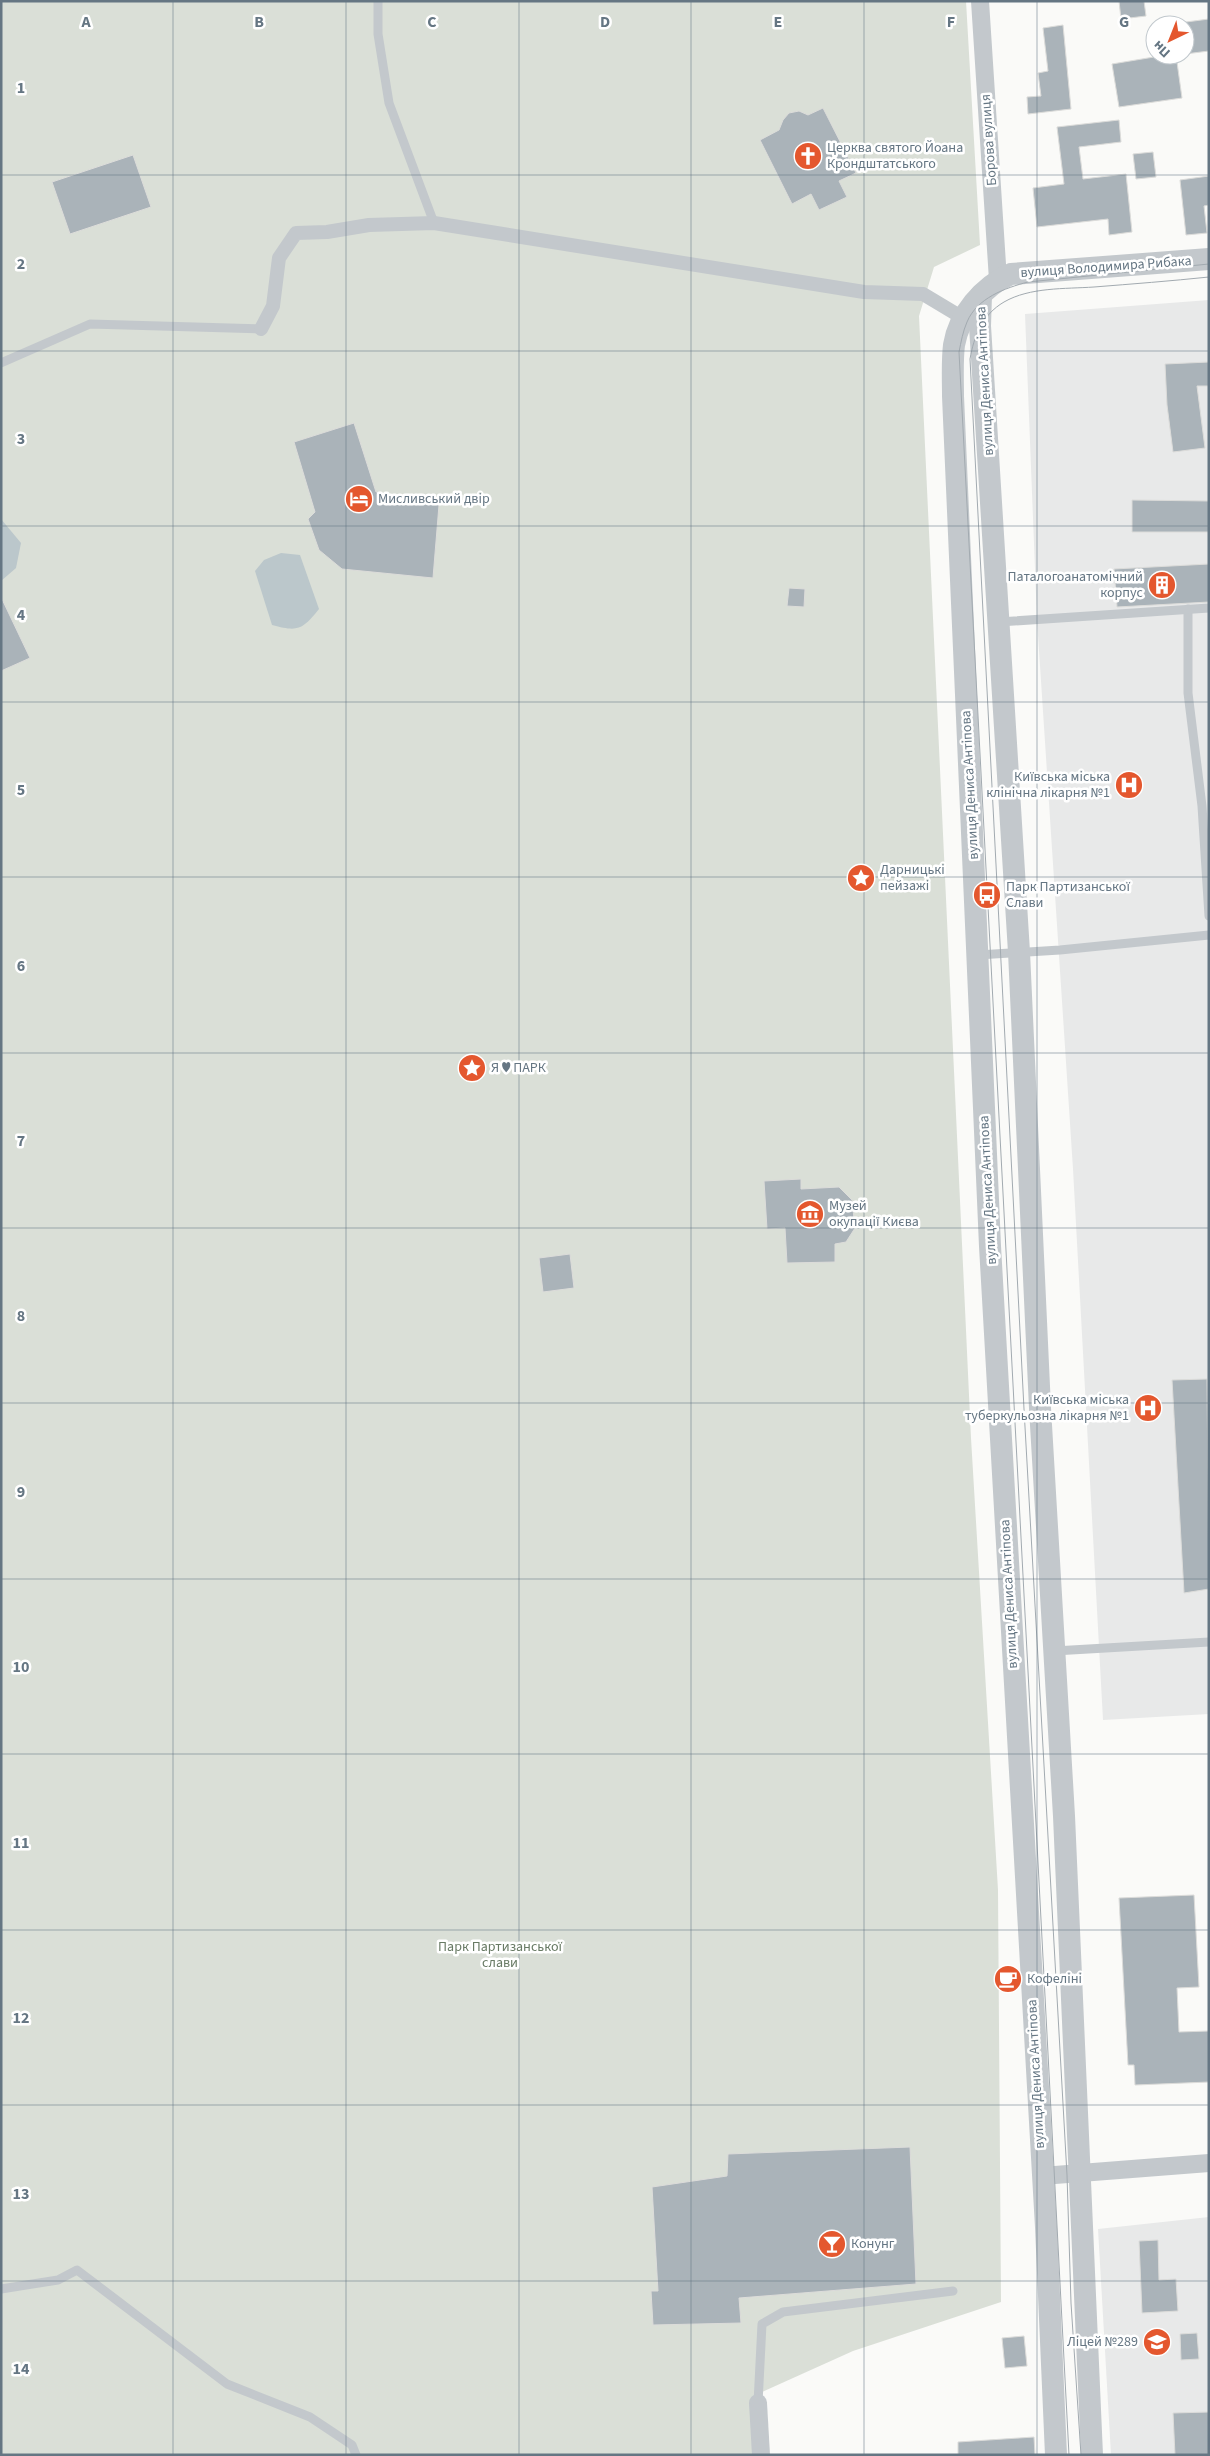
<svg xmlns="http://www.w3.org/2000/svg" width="1210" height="2456" viewBox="0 0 1210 2456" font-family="'Source Sans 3',sans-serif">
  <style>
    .built { fill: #e8e9e9 }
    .green { fill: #dadfd7 }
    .water { fill: #bbc7cb }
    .building { fill: #aab3b9; stroke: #dcdcda }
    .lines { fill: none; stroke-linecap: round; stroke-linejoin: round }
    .service { stroke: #c3c8cc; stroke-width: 9 }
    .pedestrian { stroke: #c3c8cc; stroke-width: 14 }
    .minor { stroke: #c3c8cc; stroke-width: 18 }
    .tertiary { stroke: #c3c8cc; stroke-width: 22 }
    .tram { stroke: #a2aab0; stroke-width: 1 }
    .grid { fill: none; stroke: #657683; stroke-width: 1; stroke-opacity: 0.55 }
    .labels { text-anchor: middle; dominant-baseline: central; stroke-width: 5; stroke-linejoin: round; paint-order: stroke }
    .street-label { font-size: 14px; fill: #657683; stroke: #fff }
    .poi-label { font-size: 14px; fill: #657683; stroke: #fff; text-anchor: start }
    .park-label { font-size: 14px; fill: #687a64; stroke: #fff }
    .grid-label { font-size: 16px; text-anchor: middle; font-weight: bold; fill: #657683; stroke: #fff; stroke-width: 5; stroke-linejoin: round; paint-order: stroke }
  </style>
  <rect width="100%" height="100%" fill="#fafaf8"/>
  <g class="built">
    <polygon points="1209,300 1209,1714 1103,1720 1073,1169 1037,620 1025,314"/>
    <polygon points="1209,2217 1209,2455 1111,2455 1098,2229"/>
  </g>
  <polygon class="green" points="1,1 966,1 980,245 934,267 919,316 971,1438 998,1890 1001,2302 853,2351 753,2396 754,2455 1,2455"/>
  <g class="water">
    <polygon points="1,519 21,543 16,568 1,581"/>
    <path d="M 281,553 L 300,555 L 319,609 C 302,630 298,632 272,625 L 255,571 L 264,560 Z"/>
  </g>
  <g class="building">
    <polygon points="1119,1 1144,1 1146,16 1121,19"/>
    <polygon points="1209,19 1209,51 1185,54 1185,25 1163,25"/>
    <polygon points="1063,25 1071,109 1028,114 1027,97 1041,96 1038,73 1048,71 1043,28"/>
    <polygon points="1166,55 1176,55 1182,98 1119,107 1112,64"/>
    <polygon points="823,108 856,173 839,181 847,197 819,210 811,194 792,204 760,140 779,130 783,120 789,113 799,111 808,115"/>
    <polygon points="1119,120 1121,142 1079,147 1083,179 1126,174 1132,232 1109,235 1108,219 1037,227 1033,188 1064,184 1057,127"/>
    <polygon points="1153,152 1156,177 1136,179 1133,154"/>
    <polygon points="133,155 151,207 70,234 52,182"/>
    <polygon points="1209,176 1209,205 1204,206 1207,233 1186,235 1180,180"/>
    <polygon points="1209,362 1209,386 1197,386 1205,448 1173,452 1167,405 1165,364"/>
    <polygon points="354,423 376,492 439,505 433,578 342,569 319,550 308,519 315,512 294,442"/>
    <polygon points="1132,500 1209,501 1209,532 1132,532"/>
    <polygon points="1209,564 1209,602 1117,607 1114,569"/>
    <polygon points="789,588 805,589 804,607 787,606"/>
    <polygon points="1,597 30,658 1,671"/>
    <polygon points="801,1179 801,1189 839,1187 852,1200 855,1228 846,1242 835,1244 835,1262 787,1263 785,1228 767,1229 764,1181"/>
    <polygon points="570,1254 574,1288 543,1292 539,1258"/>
    <polygon points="1207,1379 1209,1589 1184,1593 1172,1380"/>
    <polygon points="1194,1895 1199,1987 1177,1988 1179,2032 1209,2031 1209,2082 1135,2085 1134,2065 1128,2065 1119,1898"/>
    <polygon points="910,2147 916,2284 739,2298 741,2323 653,2325 651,2291 658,2291 652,2187 727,2176 728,2154"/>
    <polygon points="1158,2240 1159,2280 1176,2279 1178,2311 1142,2313 1139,2241"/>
    <polygon points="1197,2333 1199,2359 1181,2360 1180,2334"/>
    <polygon points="1024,2336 1027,2366 1005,2368 1002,2338"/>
    <polygon points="1209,2412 1209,2455 1175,2455 1173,2413"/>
    <polygon points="1034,2437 1035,2455 958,2455 958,2442"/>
  </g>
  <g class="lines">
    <g class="service">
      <polyline points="378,1 378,34 389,103 434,223"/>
      <polyline points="1,363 90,324 261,329"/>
      <polyline points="1188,609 1188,693 1202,806 1209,916"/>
      <polyline points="999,622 1209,608"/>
      <polyline points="978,955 1060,950 1209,935"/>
      <polyline points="1054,1651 1209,1642"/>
      <polyline points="1,2289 58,2280 77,2270 227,2384 310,2417 352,2445 356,2455"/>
      <polyline points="758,2403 762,2324 783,2312 953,2291"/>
    </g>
    <polyline class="pedestrian" points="261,329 273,306 279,258 296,233 327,232 369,225 434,223 864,292 923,294 963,318"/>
    <g class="minor">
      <polyline points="980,1 998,280"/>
      <polyline points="1042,2176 1209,2163"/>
      <polyline points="758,2403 761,2455"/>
    </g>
    <g class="tertiary">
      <polyline points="981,295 980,326 1019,952 1040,1408 1064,1816 1092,2455"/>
      <path d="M 1056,2455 L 1046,2227 L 990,1246 L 953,396 C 953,379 952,361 954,345 C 959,315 983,286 1011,274 L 1209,259"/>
    </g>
    <g class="tram">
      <path d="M 1069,2455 L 959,352 C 961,342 963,331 967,322 C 977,298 1005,288 1028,282 L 1209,264"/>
      <path d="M 1081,2455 L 1071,2303 L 1067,2175 L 1024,1409 L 970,359 C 974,336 982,315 1004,302 C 1030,287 1065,289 1094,287 C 1132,284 1171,281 1209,277"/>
    </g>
  </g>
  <path class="grid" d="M 173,1 L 173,2455M 346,1 L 346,2455M 519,1 L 519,2455M 691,1 L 691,2455M 864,1 L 864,2455M 1037,1 L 1037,2455M 1,175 L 1209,175M 1,351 L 1209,351M 1,526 L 1209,526M 1,702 L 1209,702M 1,877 L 1209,877M 1,1053 L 1209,1053M 1,1228 L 1209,1228M 1,1403 L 1209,1403M 1,1579 L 1209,1579M 1,1754 L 1209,1754M 1,1930 L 1209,1930M 1,2105 L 1209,2105M 1,2281 L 1209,2281"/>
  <defs>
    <symbol id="church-disc" viewBox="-11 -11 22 22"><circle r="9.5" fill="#e4572e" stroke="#fff"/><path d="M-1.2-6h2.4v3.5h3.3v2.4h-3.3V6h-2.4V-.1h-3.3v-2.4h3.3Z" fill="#fff"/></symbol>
    <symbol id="hotel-disc" viewBox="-11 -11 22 22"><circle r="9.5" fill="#e4572e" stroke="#fff"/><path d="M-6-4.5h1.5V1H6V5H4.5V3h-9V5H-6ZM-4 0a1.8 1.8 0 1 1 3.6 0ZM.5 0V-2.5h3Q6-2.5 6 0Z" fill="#fff"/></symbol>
    <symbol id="building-disc" viewBox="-11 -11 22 22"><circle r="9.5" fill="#e4572e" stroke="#fff"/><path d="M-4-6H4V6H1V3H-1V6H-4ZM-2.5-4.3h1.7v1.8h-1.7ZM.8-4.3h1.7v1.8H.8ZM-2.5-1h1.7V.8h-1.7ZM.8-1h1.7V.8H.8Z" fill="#fff"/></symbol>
    <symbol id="hospital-disc" viewBox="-11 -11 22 22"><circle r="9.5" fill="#e4572e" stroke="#fff"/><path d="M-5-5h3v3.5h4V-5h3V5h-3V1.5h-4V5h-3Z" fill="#fff"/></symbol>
    <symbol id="sight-disc" viewBox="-11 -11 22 22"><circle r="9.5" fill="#e4572e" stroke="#fff"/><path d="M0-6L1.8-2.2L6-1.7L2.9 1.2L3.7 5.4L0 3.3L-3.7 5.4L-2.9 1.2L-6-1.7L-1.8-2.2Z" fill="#fff"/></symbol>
    <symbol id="bus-disc" viewBox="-11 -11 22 22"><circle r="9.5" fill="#e4572e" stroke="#fff"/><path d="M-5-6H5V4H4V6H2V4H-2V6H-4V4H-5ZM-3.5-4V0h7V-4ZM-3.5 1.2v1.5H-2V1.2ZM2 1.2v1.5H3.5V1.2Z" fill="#fff"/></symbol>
    <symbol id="museum-disc" viewBox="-11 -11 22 22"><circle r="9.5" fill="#e4572e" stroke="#fff"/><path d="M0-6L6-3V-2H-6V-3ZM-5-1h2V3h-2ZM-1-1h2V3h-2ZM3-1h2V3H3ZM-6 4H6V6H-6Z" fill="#fff"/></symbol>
    <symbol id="cafe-disc" viewBox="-11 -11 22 22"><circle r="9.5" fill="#e4572e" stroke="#fff"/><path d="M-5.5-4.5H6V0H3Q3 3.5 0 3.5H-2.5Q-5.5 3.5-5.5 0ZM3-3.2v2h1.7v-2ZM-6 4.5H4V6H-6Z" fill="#fff"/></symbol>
    <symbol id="bar-disc" viewBox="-11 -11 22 22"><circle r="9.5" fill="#e4572e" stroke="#fff"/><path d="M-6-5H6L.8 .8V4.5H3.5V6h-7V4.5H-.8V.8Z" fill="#fff"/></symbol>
    <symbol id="school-disc" viewBox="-11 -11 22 22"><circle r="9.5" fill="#e4572e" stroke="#fff"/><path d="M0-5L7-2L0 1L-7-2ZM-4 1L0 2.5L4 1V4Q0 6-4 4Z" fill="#fff"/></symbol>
  </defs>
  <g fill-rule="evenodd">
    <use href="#church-disc" x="792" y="140" width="32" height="32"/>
    <use href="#hotel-disc" x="343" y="483" width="32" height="32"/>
    <use href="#building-disc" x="1146" y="569" width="32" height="32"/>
    <use href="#hospital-disc" x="1113" y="769" width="32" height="32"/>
    <use href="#sight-disc" x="845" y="862" width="32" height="32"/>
    <use href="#bus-disc" x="971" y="879" width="32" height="32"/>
    <use href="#sight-disc" x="456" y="1052" width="32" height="32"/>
    <use href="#museum-disc" x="794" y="1198" width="32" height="32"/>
    <use href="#hospital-disc" x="1132" y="1392" width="32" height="32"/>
    <use href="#cafe-disc" x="992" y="1963" width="32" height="32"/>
    <use href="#bar-disc" x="816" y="2228" width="32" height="32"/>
    <use href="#school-disc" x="1141" y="2326" width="32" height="32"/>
  </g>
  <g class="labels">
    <g class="street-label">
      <text transform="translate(989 140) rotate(-94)">Борова вулиця</text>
      <text transform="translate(1106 267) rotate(-4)">вулиця Володимира Рибака</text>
      <text transform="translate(985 381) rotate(-93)">вулиця Дениса Антіпова</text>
      <text transform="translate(970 785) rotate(-93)">вулиця Дениса Антіпова</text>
      <text transform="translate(988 1190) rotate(-93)">вулиця Дениса Антіпова</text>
      <text transform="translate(1009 1594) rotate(-93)">вулиця Дениса Антіпова</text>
      <text transform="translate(1036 2074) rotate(-93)">вулиця Дениса Антіпова</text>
    </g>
    <g class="poi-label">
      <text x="827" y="148">Церква святого Йоана<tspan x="827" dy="16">Крондштатського</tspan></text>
      <text x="378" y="499">Мисливський двір</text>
      <text x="1143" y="577" text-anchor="end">Паталогоанатомічний<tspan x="1143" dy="16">корпус</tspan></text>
      <text x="1110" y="777" text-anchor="end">Київська міська<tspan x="1110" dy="16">клінічна лікарня №1</tspan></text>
      <text x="880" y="870">Дарницькі<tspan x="880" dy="16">пейзажі</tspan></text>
      <text x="1006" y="887">Парк Партизанської<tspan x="1006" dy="16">Слави</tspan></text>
      <text x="491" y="1068">Я ♥ ПАРК</text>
      <text x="829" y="1206">Музей<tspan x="829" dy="16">окупації Києва</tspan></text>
      <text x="1129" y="1400" text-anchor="end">Київська міська<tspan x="1129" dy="16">туберкульозна лікарня №1</tspan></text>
      <text x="1027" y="1979">Кофеліні</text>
      <text x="851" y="2244">Конунг</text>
      <text x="1138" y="2342" text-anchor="end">Ліцей №289</text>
    </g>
    <g class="park-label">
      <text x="500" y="1947">Парк Партизанської<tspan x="500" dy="16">слави</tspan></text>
    </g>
  </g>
  <g class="grid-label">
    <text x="86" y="27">A</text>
    <text x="259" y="27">B</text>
    <text x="432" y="27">C</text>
    <text x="605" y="27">D</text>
    <text x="778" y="27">E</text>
    <text x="951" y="27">F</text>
    <text x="1124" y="27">G</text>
    <text x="21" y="93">1</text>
    <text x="21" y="269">2</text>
    <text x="21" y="444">3</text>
    <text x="21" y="620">4</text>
    <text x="21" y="795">5</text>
    <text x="21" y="971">6</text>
    <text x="21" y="1146">7</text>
    <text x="21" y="1321">8</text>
    <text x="21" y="1497">9</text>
    <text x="21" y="1672">10</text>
    <text x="21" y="1848">11</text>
    <text x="21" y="2023">12</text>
    <text x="21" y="2199">13</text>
    <text x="21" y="2374">14</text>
  </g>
  <rect width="1210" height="2456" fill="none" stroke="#657683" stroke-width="5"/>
  <g transform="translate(1170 40) rotate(223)"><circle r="24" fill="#ffffff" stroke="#c1c8cd"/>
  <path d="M0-4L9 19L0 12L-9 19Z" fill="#e4572e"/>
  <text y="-8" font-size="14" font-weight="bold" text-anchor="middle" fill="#657683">Пн</text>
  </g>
</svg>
